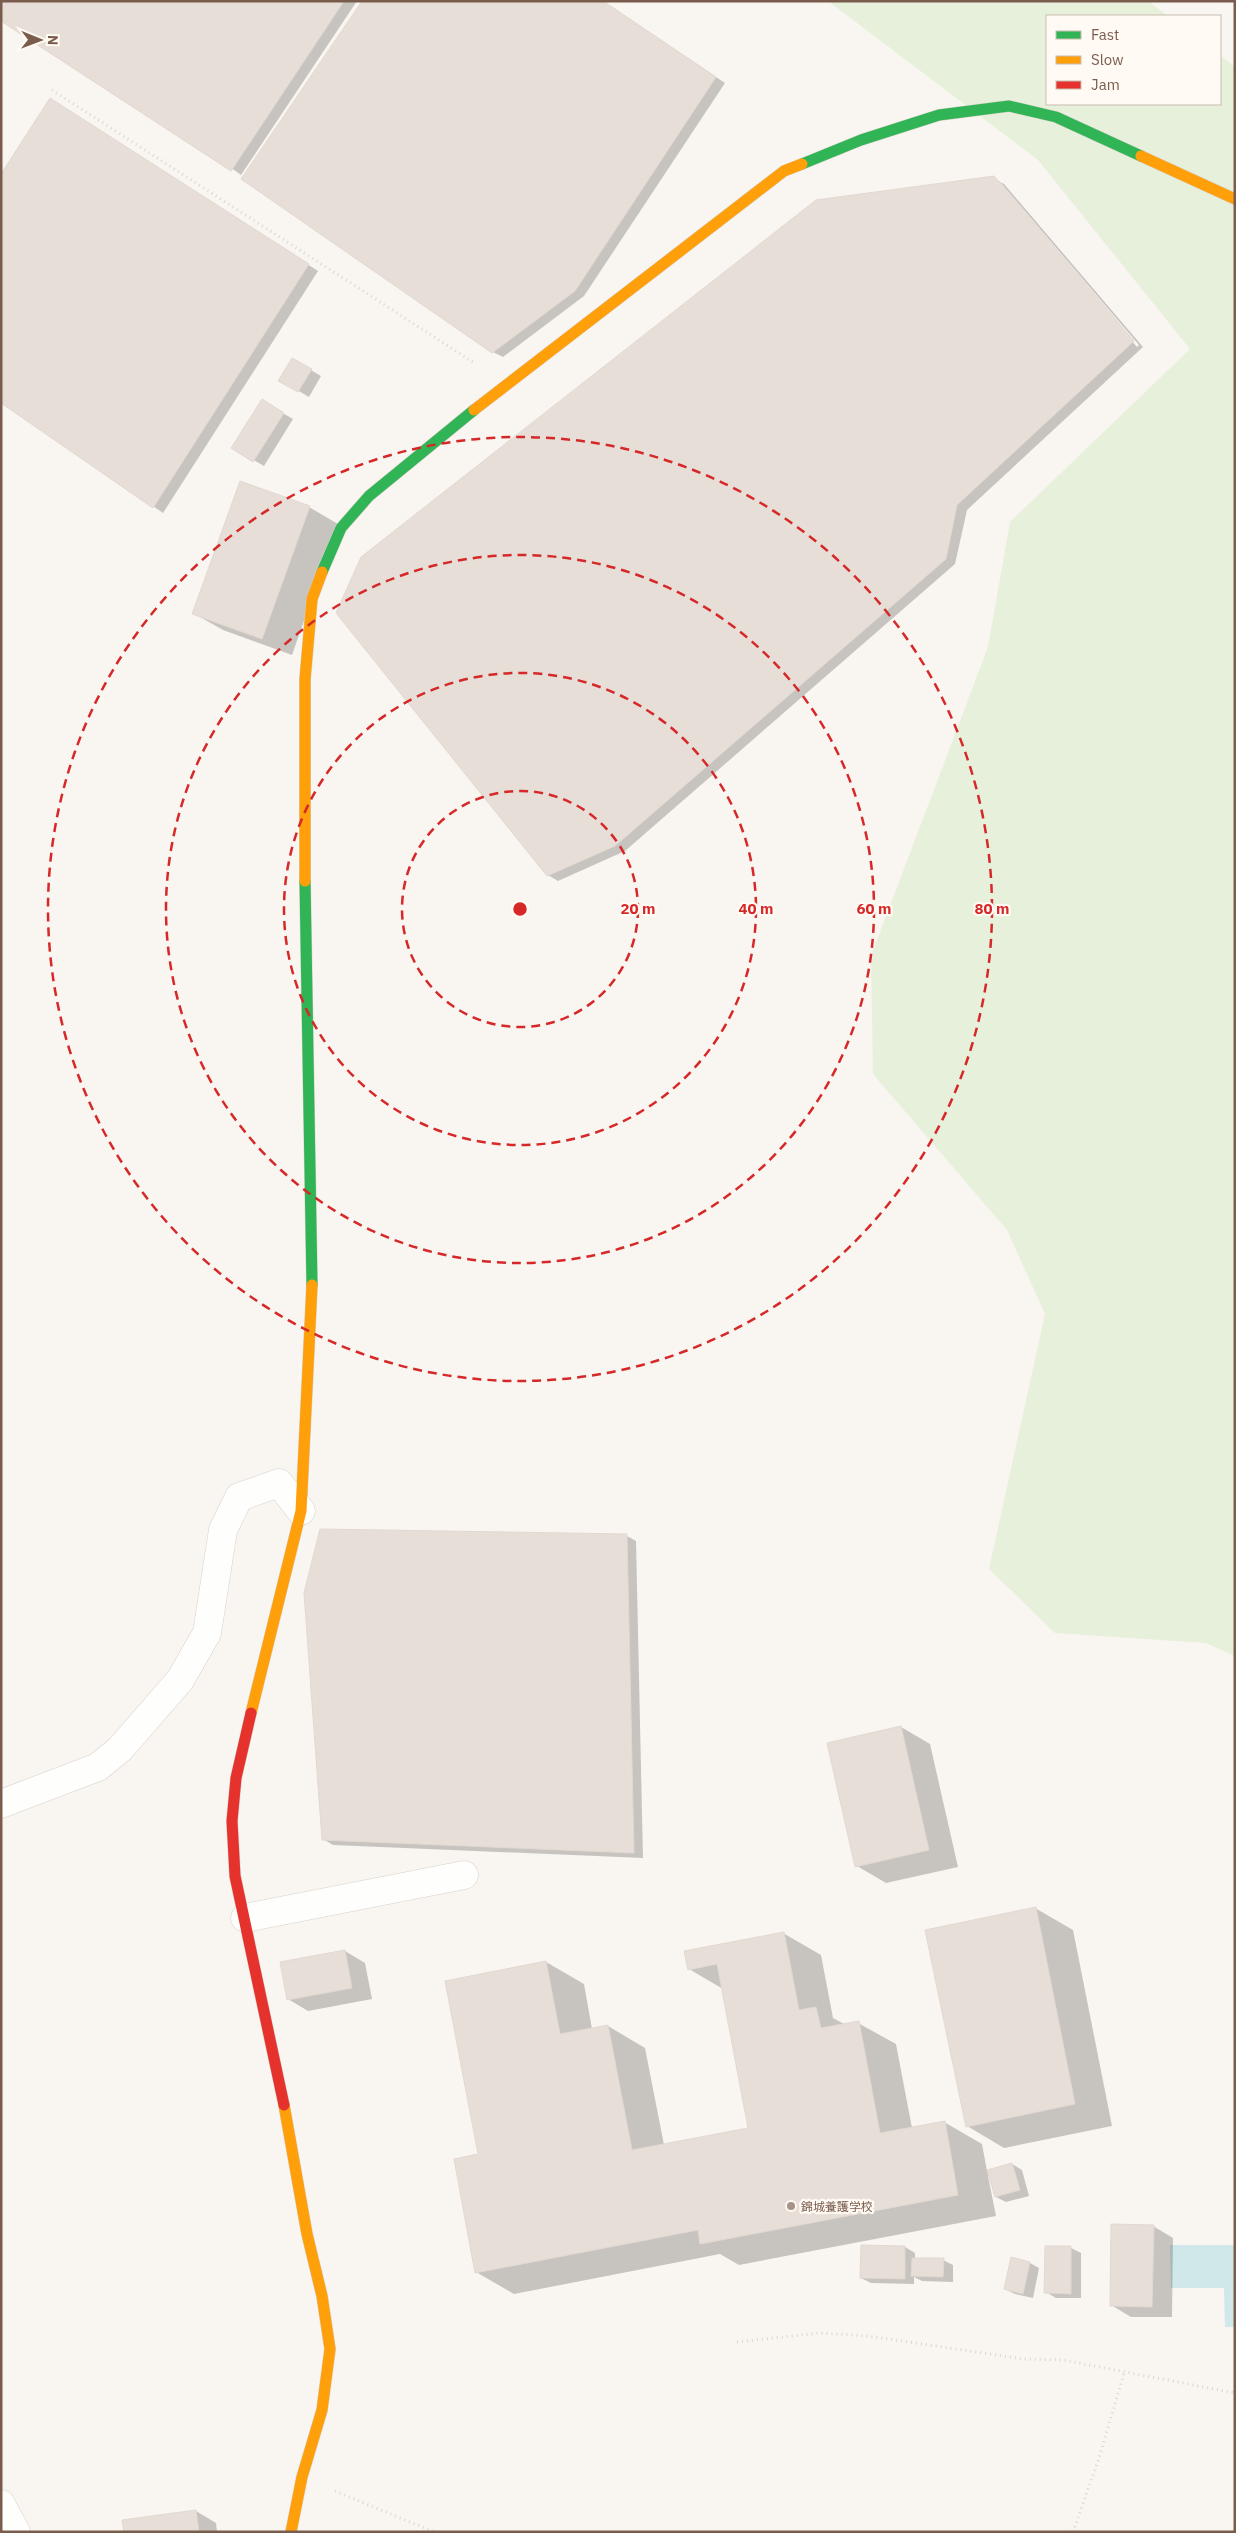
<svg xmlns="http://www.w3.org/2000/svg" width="1236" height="2533" viewBox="0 0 1236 2533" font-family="'IBM Plex Sans','Noto Sans JP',sans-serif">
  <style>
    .green { fill: #e7f0db }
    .water { fill: #d0e8ea }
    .shadow { fill: #0003; fill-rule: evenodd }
    .building { fill: #e6ded7; stroke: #e2d8d2 }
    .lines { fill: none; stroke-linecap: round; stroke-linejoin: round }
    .street-casing { stroke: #d7d1cb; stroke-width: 29 }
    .fast-casing { stroke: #d9d2cb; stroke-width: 12 }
    .slow-casing { stroke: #d9d2cb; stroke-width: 12 }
    .jam-casing { stroke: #d9d2cb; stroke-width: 12 }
    .path { stroke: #dcd5d0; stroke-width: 3; stroke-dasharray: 1 4; stroke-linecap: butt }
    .street { stroke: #fefefd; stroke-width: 28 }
    .fast { stroke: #30b455; stroke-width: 11 }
    .slow { stroke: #ff9f0a; stroke-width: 11 }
    .jam { stroke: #e5322d; stroke-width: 11 }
    .ring { fill: none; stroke: #d62828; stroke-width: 2.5; stroke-dasharray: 9 6 }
    .poi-dot { fill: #a69286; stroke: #fffaf3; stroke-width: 2 }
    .labels { text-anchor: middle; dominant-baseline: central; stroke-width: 4.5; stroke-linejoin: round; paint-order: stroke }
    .poi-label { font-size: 12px; fill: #7a5c4d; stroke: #fffaf3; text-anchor: start }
    .centre { fill: #d62828; stroke: #fffaf3; stroke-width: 2.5 }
    .ring-label { font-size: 15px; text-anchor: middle; font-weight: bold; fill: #d62828; stroke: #fffaf3; stroke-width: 4.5; stroke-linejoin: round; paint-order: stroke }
  </style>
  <rect width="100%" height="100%" fill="#f9f5f0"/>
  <polygon class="green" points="828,1 1148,1 1168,16 1047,16 1047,104 1220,104 1220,55 1235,67 1235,1656 1206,1643 1055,1633 989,1569 1045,1314 1007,1230 873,1074 871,956 988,647 1010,522 1190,349 1038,160"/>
  <polygon class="water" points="1170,2245 1235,2245 1235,2327 1225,2327 1224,2288 1171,2288"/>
  <g class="shadow">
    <polygon points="1,1 357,1 241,175"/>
    <polygon points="602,1 725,83 584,296 503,357 493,352"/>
    <polygon points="60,106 318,271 163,513 1,401"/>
    <path d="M 993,178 L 1004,184 L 1143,347 L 967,510 L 955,564 L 625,851 L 558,881 L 548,875 ZM 997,182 L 1000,182 L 1139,345 L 1137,347 Z"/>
    <polygon points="292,359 321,376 309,397 280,380"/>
    <polygon points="262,401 293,419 264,466 233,448"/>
    <polygon points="309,507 338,524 292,655 223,630 193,613"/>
    <polygon points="627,1536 636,1541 643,1858 333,1845 323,1839"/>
    <polygon points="901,1727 930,1744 958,1867 886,1883 857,1866"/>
    <polygon points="1035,1908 1073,1930 1112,2126 1004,2148 967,2126"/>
    <polygon points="783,1933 821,1955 833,2018 846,2025 858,2023 896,2044 912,2128 944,2122 982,2144 987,2171 1012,2164 1022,2170 1029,2196 1006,2202 996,2197 990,2176 988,2176 996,2216 739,2265 720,2254 514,2294 476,2272 479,2155 546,1962 584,1984 592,2029 608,2026 645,2048 664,2145 750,2129 723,1989 689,1969"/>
    <polygon points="345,1951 365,1963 372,1999 308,2011 288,1999"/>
    <polygon points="1153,2226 1173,2238 1172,2317 1131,2317 1111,2305"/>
    <polygon points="905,2247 915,2253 915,2259 943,2260 953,2265 953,2282 922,2281 914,2277 914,2284 871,2283 861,2278"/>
    <polygon points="1047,2248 1071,2248 1081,2253 1081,2298 1056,2298 1046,2292"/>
    <polygon points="1030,2263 1039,2268 1033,2298 1015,2294 1005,2289"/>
    <polygon points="196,2511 216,2523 217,2532 125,2532"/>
  </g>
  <g class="building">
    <polygon points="1,1 344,1 231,171 1,21"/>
    <polygon points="362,1 603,1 716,77 575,291 492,353 241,179"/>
    <polygon points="50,98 309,264 153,508 1,403 1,174"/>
    <polygon points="994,176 1134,341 957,505 946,559 615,846 547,876 336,613 361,557 816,200"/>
    <polygon points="292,358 312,369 298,392 278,381"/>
    <polygon points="262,399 284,413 253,462 231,448"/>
    <polygon points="240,481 310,506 262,639 192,614"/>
    <polygon points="320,1529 627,1534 634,1853 322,1840 304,1593"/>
    <polygon points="901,1726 929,1850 855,1867 827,1743"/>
    <polygon points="1036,1907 1075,2104 966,2127 925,1930"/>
    <polygon points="784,1932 799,2010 816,2007 821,2028 859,2021 880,2133 945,2121 958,2195 700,2244 698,2230 475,2273 454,2159 478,2154 445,1981 546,1961 560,2034 608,2025 632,2150 748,2128 717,1964 688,1970 684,1951"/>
    <polygon points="345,1950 352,1988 287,2000 280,1962"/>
    <polygon points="1012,2163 1020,2190 995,2197 987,2170"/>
    <polygon points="1111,2224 1154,2225 1152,2307 1110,2306"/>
    <polygon points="861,2245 905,2246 905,2279 860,2278"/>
    <polygon points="1045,2246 1071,2246 1071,2294 1044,2293"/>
    <polygon points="1011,2257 1030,2262 1023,2294 1004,2289"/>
    <polygon points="912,2258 944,2258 943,2277 911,2276"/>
    <polygon points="196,2510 199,2532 124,2532 122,2520"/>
  </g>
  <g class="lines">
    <defs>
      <g id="street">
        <polyline points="1,1804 98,1767 120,1749 180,1680 207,1633 223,1530 239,1497 279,1483 301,1511"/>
        <polyline points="245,1918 464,1875"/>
        <polyline points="1,2504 16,2532"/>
      </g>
      <g id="fast">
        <polyline points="802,164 861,140 939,115 1009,106 1056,117 1141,156"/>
        <polyline points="322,572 341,528 369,496 474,410"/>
        <polyline points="305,881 312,1285"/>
      </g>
      <g id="slow">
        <polyline points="1141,156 1235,199"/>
        <polyline points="474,410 784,171 802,164"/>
        <polyline points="305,881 305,679 312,599 322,572"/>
        <polyline points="251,1713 301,1511 312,1285"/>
        <polyline points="284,2105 307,2234 322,2296 330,2349 322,2410 302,2477 291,2532"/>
      </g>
      <polyline id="jam" points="251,1713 236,1778 232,1821 235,1876 284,2105"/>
    </defs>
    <use href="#street" class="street-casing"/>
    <use href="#fast" class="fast-casing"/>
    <use href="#slow" class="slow-casing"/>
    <use href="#jam" class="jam-casing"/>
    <g class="path">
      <polyline points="52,90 476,364"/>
      <polyline points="737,2342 820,2333 868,2336 1024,2359 1063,2360 1235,2393"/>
      <polyline points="335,2491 434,2532"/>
      <polyline points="1073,2532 1099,2458 1125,2370"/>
    </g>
    <use href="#street" class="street"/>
    <use href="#fast" class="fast"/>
    <use href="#slow" class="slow"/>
    <use href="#jam" class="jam"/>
  </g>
  <g class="ring">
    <circle cx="520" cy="909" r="118"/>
    <circle cx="520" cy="909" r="236"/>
    <circle cx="520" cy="909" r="354"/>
    <circle cx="520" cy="909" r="472"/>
  </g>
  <circle class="poi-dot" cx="791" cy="2206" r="5"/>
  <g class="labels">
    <g class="poi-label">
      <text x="801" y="2206">錦城養護学校</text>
    </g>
  </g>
  <circle cx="520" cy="909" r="8" class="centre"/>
  <g class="ring-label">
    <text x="638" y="914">20 m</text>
    <text x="756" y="914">40 m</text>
    <text x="874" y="914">60 m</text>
    <text x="992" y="914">80 m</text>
  </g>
  <rect width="1236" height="2533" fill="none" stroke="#7a5c4d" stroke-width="5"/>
  <rect x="1046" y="15" width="175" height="90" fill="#fffaf3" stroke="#cabbb1"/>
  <rect x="1056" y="31" width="25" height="8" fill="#30b455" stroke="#cabbb1"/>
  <text x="1091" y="40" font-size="15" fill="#7a5c4d">Fast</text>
  <rect x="1056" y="56" width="25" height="8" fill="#ff9f0a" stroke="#cabbb1"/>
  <text x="1091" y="65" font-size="15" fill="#7a5c4d">Slow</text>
  <rect x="1056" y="81" width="25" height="8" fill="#e5322d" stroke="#cabbb1"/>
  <text x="1091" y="90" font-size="15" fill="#7a5c4d">Jam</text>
  <g transform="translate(40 40) rotate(91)" stroke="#fffaf3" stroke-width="4" paint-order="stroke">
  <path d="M0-4L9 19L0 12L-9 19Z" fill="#7a5c4d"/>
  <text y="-8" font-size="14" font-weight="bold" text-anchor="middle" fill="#7a5c4d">N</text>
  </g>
</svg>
